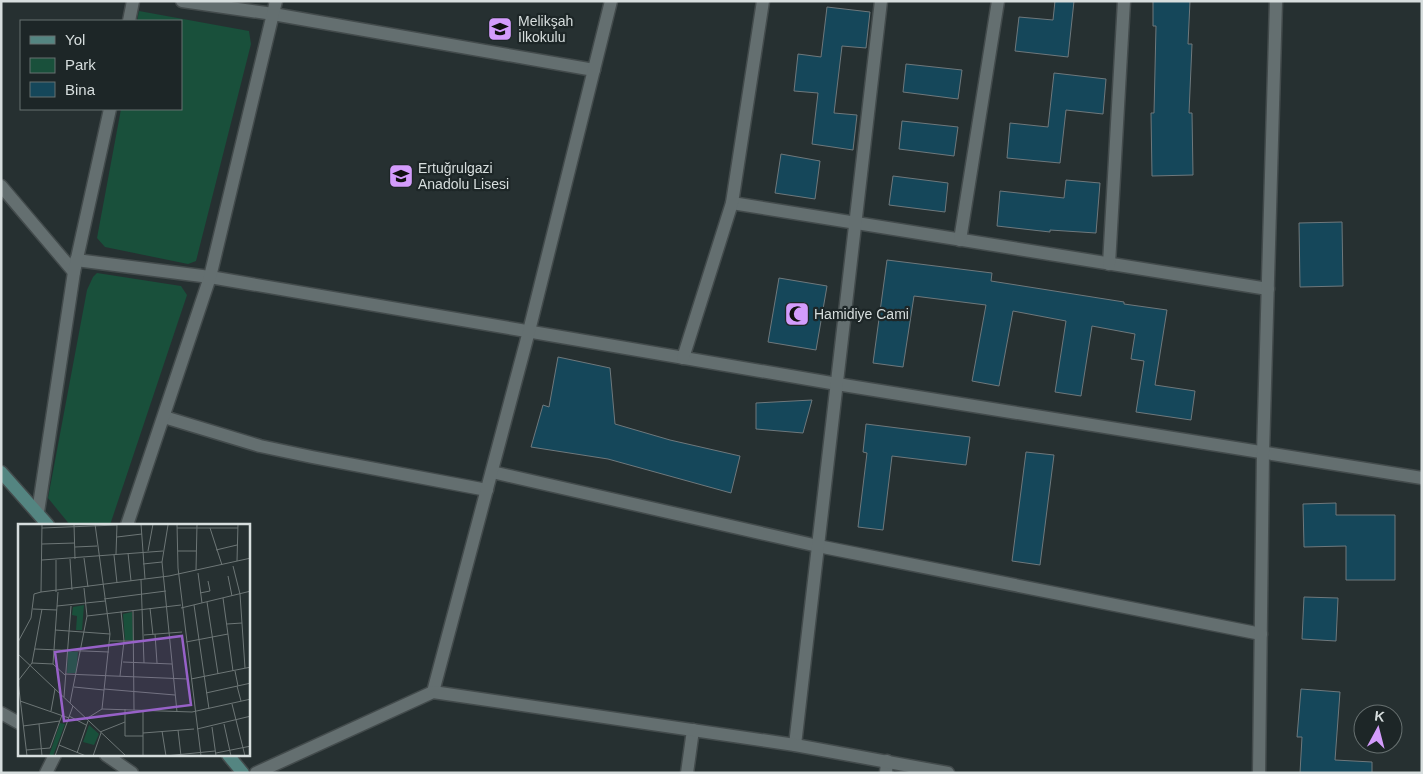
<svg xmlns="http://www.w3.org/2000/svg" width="1423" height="774" viewBox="0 0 1423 774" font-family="Helvetica,sans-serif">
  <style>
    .green { fill: #19503b }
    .building { fill: #15475a; stroke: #6e787c }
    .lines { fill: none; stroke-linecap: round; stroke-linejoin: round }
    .minor-casing { stroke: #434b4c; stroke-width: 15 }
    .tertiary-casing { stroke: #434b4c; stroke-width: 15 }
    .secondary-casing { stroke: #434b4c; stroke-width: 15 }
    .minor { stroke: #646f70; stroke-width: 12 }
    .tertiary { stroke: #646f70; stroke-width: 12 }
    .secondary { stroke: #548581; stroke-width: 12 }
    .labels { text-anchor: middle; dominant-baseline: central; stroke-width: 4.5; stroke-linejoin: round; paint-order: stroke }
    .poi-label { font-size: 14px; fill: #d7dede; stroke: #1d2627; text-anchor: start }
    .inset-road { fill: none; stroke: #6d7676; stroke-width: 1 }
    .view { fill: #9761c8; fill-opacity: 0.15; stroke: #9761c8; stroke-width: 2.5 }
    .inset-edge { fill: none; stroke: #d7dede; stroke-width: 2.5 }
  </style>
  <rect width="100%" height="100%" fill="#263031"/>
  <g class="green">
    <polygon points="139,11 249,31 251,44 196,261 188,264 105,247 97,238 121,109 181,109 181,21 137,21"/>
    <polygon points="97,273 181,286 187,295 110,525 70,525 48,498 87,290 93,277"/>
  </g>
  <g class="building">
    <polygon points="1055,1 1074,1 1068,57 1015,51 1019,17 1053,20"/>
    <polygon points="1153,1 1190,1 1188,44 1192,44 1189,113 1192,113 1193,175 1152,176 1151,113 1154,113 1156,26 1153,26"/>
    <polygon points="827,7 870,12 866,48 842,46 834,113 857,115 853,150 812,144 818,93 794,91 798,54 821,57"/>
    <polygon points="906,64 962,70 958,99 903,92"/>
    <polygon points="1054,73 1106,79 1103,114 1066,110 1060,163 1007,158 1010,123 1048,127"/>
    <polygon points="902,121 958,127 954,156 899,149"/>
    <polygon points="781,154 820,161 815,199 775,193"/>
    <polygon points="893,176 948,183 945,212 889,205"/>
    <polygon points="1066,180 1100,183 1096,233 1050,230 1050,232 997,226 1000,191 1064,198"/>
    <polygon points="1342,222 1343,286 1300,287 1299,223"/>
    <polygon points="887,260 992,273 991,281 1124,302 1124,304 1167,310 1155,385 1195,391 1191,420 1136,412 1144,361 1131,359 1135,334 1092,326 1081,396 1055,392 1066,321 1013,311 999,386 972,381 986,305 914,296 903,367 873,363"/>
    <polygon points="779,278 827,286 816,350 768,342"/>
    <polygon points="558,357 610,368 615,424 670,440 740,456 731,493 608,459 531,447 543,405 549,407"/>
    <polygon points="812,400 803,433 756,429 756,403"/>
    <polygon points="866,424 970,437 966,465 892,456 883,530 858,527 867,453 863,452"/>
    <polygon points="1026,452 1054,455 1040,565 1012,561"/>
    <polygon points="1336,503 1336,515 1395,515 1395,580 1346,580 1346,546 1304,547 1303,504"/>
    <polygon points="1304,597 1338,598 1336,641 1302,639"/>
    <polygon points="1301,689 1340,692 1335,760 1372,762 1372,773 1300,773 1302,737 1297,737"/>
  </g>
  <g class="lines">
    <defs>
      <g id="minor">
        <polyline points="182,1 273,14 594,70"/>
        <polyline points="129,21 133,1"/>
        <polyline points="1,186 74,272"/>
        <polyline points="732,203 1268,289"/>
        <polyline points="960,240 998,1"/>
        <polyline points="76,260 210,277 837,384 1422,478"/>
        <polyline points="1109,264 1124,1"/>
        <polyline points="683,358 732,203 763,1"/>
        <polyline points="164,417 260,446 312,457 487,490"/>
        <polyline points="492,472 818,546 1261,634"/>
        <polyline points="38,512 74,272 110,109"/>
        <polyline points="127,525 210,277 276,1"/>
        <polyline points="1,713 19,723"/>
        <polyline points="795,745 881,1"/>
        <polyline points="106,755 132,773"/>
        <polyline points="687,773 693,730"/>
        <polyline points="886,773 887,761"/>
        <polyline points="1259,773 1263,453 1276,1"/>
      </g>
      <g id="tertiary">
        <polyline points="433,692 529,331 611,1"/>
        <polyline points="46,773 55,755"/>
        <polyline points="256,773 433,692 795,745 948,773"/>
      </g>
      <g id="secondary">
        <polyline points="1,472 48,525"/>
        <polyline points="228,755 243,773"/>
      </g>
    </defs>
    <use href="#minor" class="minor-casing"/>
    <use href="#tertiary" class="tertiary-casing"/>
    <use href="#secondary" class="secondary-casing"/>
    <use href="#minor" class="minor"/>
    <use href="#tertiary" class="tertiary"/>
    <use href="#secondary" class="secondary"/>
  </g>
  <defs>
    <symbol id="school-square" viewBox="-11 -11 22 22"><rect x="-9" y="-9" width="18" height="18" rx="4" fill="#d49cfc" stroke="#1d2627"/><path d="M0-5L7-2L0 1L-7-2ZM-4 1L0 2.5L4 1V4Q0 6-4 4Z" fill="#111"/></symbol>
    <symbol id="mosque-square" viewBox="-11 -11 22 22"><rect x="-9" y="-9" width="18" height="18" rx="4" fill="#d49cfc" stroke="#1d2627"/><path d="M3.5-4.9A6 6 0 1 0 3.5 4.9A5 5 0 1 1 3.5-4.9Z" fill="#111"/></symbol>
  </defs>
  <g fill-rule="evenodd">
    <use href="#school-square" x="486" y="15" width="28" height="28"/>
    <use href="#school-square" x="387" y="162" width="28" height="28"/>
    <use href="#mosque-square" x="783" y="300" width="28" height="28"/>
  </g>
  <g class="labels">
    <g class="poi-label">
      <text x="518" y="21">Melikşah<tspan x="518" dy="16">İlkokulu</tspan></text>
      <text x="418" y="168">Ertuğrulgazi<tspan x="418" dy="16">Anadolu Lisesi</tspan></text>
      <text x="814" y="314">Hamidiye Cami</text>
    </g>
  </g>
  <g transform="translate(18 524)">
    <rect width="232" height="232" fill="#263031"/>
    <path d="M 66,81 L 64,106 L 58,106 L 59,92 L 54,91 L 55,83 ZM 114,88 L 115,116 L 107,116 L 105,90 ZM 50,127 L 60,128 L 58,149 L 49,149 ZM 42,199 L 47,200 L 35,232 L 31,232 ZM 71,201 L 81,210 L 76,221 L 65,218 Z" fill="#19503b"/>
    <path class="inset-road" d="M 24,0 L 23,68 L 151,52M 56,0 L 57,35M 77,0 L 92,110 L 84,185M 123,0 L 127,55M 159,0 L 160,44M 150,1 L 144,38 L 159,188M 24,4 L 99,1M 159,4 L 220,4M 192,4 L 204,41M 99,13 L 124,10M 24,20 L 57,19M 57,23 L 79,22M 198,26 L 219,21M 130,27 L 135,0M 160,27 L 178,27M 110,29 L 113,57M 98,30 L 99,0M 96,31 L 99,59M 66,34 L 70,63M 52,35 L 54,66M 24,36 L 145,27M 219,37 L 220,0M 125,40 L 144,38M 215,42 L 222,70 L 227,144M 160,44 L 183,232M 178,46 L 179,0M 180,49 L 184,79M 151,52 L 233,34M 210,52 L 214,72M 123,56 L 126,139M 38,68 L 38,36M 182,69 L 192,67 L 190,57M 205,74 L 215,147M 86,75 L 148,67M 189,78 L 200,150M 176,81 L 191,185M 39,82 L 87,77M 132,84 L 135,111M 163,84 L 233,67M 15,85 L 39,86M 115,86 L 116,186M 69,92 L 163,81M 209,100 L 224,99M 37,106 L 92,110M 137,110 L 139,139M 126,111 L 164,108M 92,117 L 126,117M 0,118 L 13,94 L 16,70 L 23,68M 168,118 L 210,110M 17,125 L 91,128M 0,130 L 108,232M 105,138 L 154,140M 14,139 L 35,140 L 47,151M 35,140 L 40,68M 217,147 L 220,162M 47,150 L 170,155M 102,152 L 106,117 L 103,87M 173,155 L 233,143M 219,162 L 223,177M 56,163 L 86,166M 86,165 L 157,171M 188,169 L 233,159M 46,173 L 53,82M 2,177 L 51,194M 52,179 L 69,92 L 66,64M 214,180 L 227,232M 107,185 L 107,212 L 125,212M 125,186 L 125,232M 33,187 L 37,165M 51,192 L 68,201M 68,195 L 84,185 L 174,188 L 233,175M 21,200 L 24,232M 206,200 L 213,232M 5,202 L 42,197M 194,203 L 198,232M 179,205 L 233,192M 160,206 L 163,232M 144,207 L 148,232M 82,208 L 107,198M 125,209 L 176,205M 41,221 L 68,232M 8,226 L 32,224 L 44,191M 59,229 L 70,197M 198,229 L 233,222M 9,232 L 0,157 L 14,139 L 24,85M 37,232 L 55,182M 75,232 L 83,209M 147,232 L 197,227"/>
    <path class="view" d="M 164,112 L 173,181 L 46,197 L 37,128 Z"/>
    <rect width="232" height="232" class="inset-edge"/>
  </g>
  <rect width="1423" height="774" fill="none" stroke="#d7dede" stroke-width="5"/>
  <rect x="20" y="20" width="162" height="90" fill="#1d2627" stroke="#677070"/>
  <rect x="30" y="36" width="25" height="8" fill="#548581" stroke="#677070"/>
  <text x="65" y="45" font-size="15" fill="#d7dede">Yol</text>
  <rect x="30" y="58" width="25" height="15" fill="#19503b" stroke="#677070"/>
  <text x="65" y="70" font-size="15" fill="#d7dede">Park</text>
  <rect x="30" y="82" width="25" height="15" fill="#15475a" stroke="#677070"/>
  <text x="65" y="95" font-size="15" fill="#d7dede">Bina</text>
  <g transform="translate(1378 729) rotate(7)"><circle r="24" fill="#1d2627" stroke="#677070"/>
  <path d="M0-4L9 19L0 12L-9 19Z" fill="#d49cfc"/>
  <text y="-8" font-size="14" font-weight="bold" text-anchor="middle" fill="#d7dede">K</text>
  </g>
</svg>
